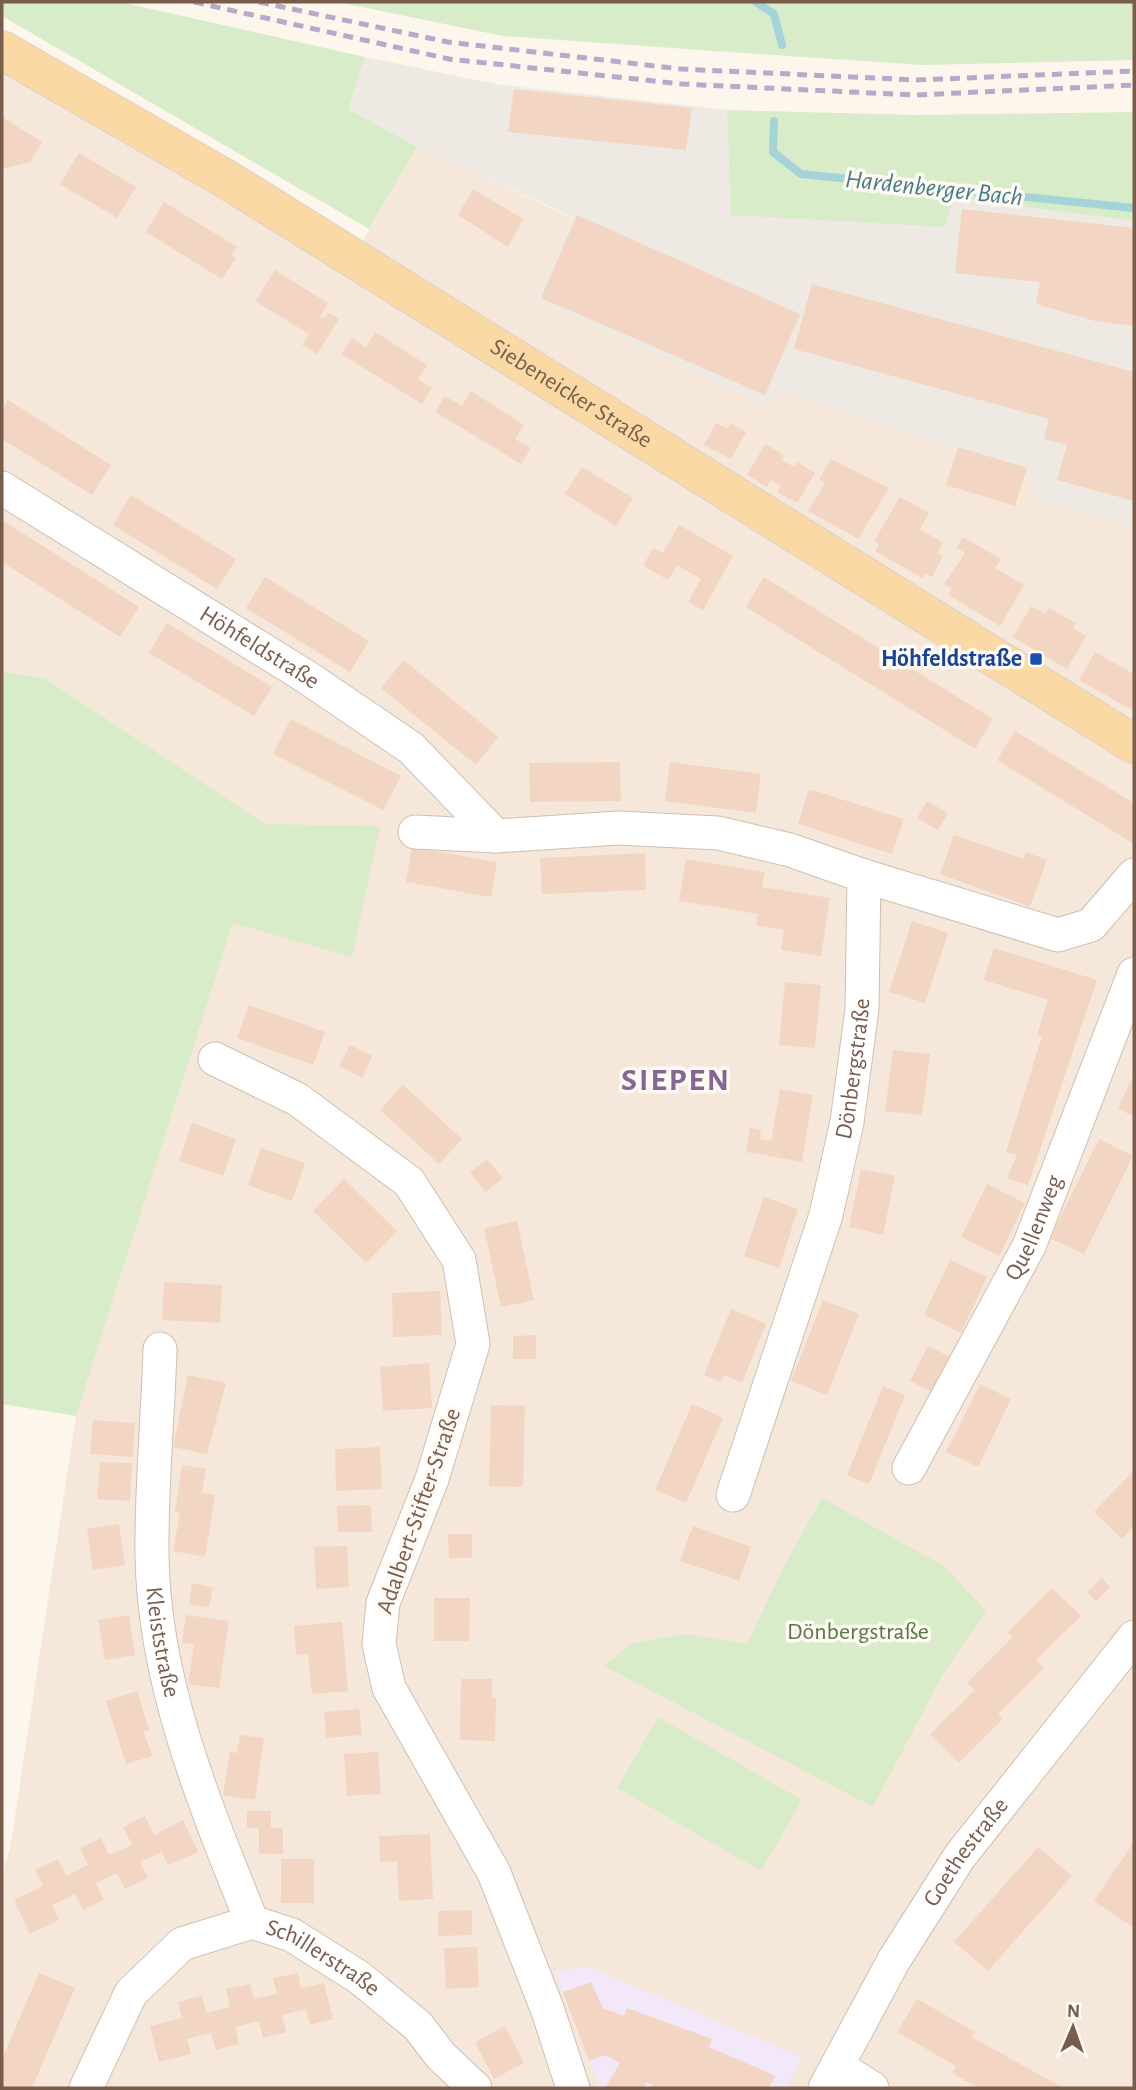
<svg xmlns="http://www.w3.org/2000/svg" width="1136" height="2090" viewBox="0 0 1136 2090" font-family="'Alegreya Sans',sans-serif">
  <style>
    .residential { fill: #f5e8da }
    .industrial { fill: #efe9e4 }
    .education { fill: #f3e8fa }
    .green { fill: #d8ecc9 }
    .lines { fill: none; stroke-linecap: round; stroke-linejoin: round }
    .stream { stroke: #a5d3da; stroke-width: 8 }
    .building { fill: #f3d5c3 }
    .minor-casing { stroke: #d1beb0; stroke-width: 35 }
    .major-casing { stroke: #dad1cd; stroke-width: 40 }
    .minor { stroke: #fff; stroke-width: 33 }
    .major { stroke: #fbd9a5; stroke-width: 38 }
    .rail { stroke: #b9a8c9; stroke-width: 5; stroke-dasharray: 10 7; stroke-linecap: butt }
    .transit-dot { fill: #1a4fb4; stroke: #fffaf3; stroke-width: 2.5 }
    .labels { text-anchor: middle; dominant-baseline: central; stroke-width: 7; stroke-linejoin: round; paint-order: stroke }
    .street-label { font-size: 24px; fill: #7a5c4d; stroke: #fffaf3 }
    .transit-label { font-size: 24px; font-weight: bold; fill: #164399; stroke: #fffaf3; text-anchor: end }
    .park-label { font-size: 24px; fill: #537a41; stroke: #fffaf3 }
    .water-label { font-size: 26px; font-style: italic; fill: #437c86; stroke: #fffaf3 }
    .district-label { font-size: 32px; font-weight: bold; letter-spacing: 2px; fill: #846695; stroke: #fffaf3 }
  </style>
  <rect width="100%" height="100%" fill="#fdf6ec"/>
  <polygon class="residential" points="2,55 352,259 417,147 573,218 536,299 768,406 778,390 1028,473 1043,501 1134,526 1134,2088 2,2088 2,1873 10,1849 76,1416 233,923 380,827 265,824 45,678 2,672"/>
  <polygon class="industrial" points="365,57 501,85 727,110 732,215 954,198 1134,221 1134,526 1042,501 1028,473 778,390 768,407 536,299 573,217 417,147 348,109"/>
  <polygon class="education" points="589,1967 803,2058 786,2088 600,2088 555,1971"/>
  <g class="green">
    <polygon points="2,2 120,2 365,57 348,109 417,147 369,229 2,16"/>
    <polygon points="337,2 1134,2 1134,60 924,65 714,51 503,36"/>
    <polygon points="727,110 917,115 1134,112 1134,221 954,198 945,227 731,215"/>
    <polygon points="2,672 45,678 265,824 380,826 352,957 233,923 76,1416 2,1404"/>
    <polygon points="822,1498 944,1566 986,1611 943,1674 873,1807 604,1666 632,1643 685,1634 747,1644 785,1564"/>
    <polygon points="658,1717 802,1800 761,1871 617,1788"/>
  </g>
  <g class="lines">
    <g class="stream">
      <polyline points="756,2 774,14 782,45"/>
      <polyline points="774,121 773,152 801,174 1134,208"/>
    </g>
  </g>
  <g class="building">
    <polygon points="514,89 692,108 686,150 508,132"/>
    <polygon points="2,117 42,142 30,162 2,169"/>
    <polygon points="79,153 136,187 117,218 60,184"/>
    <polygon points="473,189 523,219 508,247 458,215"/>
    <polygon points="164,202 237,247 231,255 236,258 222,279 146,232"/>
    <polygon points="962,209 1134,228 1134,326 1095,321 1036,304 1040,282 955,273"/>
    <polygon points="577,215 800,314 765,395 541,298"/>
    <polygon points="275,270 328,303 320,316 324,318 328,313 339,319 317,354 302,345 309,334 255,301"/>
    <polygon points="812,284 1134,372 1134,501 1057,480 1067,445 1044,439 1049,419 794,349"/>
    <polygon points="375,332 427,365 418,379 432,388 422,404 341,354 352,338 366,347"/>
    <polygon points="471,391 524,425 515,439 531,448 521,464 435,412 445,396 462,406"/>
    <polygon points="8,400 111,465 92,495 2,439 2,410"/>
    <polygon points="716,423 727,429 730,423 746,432 731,459 704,445"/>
    <polygon points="765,444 784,455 782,460 794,467 797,462 815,473 797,503 777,492 781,486 771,480 767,487 747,475"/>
    <polygon points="958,447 1027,468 1015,506 946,485"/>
    <polygon points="831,459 889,488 858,539 808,511 825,483 819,479"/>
    <polygon points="582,467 633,498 616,526 565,494"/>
    <polygon points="131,495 236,559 217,589 113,525"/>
    <polygon points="900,497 929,513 920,529 943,543 937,553 943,556 932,577 925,573 922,578 875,551 879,544 874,541"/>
    <polygon points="2,520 139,607 120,637 2,562"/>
    <polygon points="679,525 733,556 703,610 688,602 701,579 677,565 668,580 643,566 653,548 663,553"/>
    <polygon points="963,537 1001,559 995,568 1024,585 1000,626 948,595 952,588 944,584 965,553 957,548"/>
    <polygon points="265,577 369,641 350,672 246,608"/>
    <polygon points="764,577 993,719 975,749 746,607"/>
    <polygon points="1031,606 1045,614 1049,608 1076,623 1073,628 1086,636 1067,669 1013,637"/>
    <polygon points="167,623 272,687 254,716 149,653"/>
    <polygon points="1095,652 1134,674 1134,711 1079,680"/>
    <polygon points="404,660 498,737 476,765 381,688"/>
    <polygon points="291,719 401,776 383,810 273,754"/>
    <polygon points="1015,731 1134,803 1134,844 997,760"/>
    <polygon points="620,762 621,801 530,802 529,763"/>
    <polygon points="670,762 761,774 756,813 665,801"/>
    <polygon points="809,789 904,819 892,854 798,824"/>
    <polygon points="927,801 948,813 938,830 917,818"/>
    <polygon points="954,835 1024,859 1026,852 1047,860 1030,907 940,874"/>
    <polygon points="412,847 497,862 491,897 406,882"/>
    <polygon points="645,853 646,890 542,894 540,858"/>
    <polygon points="686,859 765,872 762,887 830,898 821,956 781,950 784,930 756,925 758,914 679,901"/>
    <polygon points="912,921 948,933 925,1003 889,992"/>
    <polygon points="994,948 1097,980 1028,1185 1007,1178 1017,1155 1006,1152 1042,1036 1037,1035 1048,1000 984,980"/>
    <polygon points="785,982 821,985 815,1048 779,1045"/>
    <polygon points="249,1005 325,1032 313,1065 237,1038"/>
    <polygon points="350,1045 372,1056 362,1078 339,1066"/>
    <polygon points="893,1050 930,1054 922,1115 885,1111"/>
    <polygon points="1134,1074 1134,1117 1118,1108"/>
    <polygon points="403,1085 462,1139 439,1164 380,1110"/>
    <polygon points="780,1089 813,1095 802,1162 746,1152 750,1128 761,1130 760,1139 771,1141"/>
    <polygon points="192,1123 236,1139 223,1176 179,1161"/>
    <polygon points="1099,1139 1133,1156 1084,1254 1050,1238"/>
    <polygon points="261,1148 305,1163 292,1201 248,1185"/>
    <polygon points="487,1159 503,1178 485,1192 470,1172"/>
    <polygon points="861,1169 895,1176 883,1235 849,1227"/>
    <polygon points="344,1179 397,1231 366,1263 313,1211"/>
    <polygon points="987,1184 1025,1203 999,1256 961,1237"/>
    <polygon points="764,1197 798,1209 779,1268 744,1256"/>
    <polygon points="517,1221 534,1300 501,1307 484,1228"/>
    <polygon points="950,1260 987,1277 961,1333 924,1315"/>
    <polygon points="164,1282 222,1285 220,1323 162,1320"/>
    <polygon points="440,1291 442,1335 393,1337 392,1293"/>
    <polygon points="823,1300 859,1314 827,1395 791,1381"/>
    <polygon points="731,1309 766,1324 742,1383 724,1375 721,1382 704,1375"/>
    <polygon points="536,1335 536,1359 513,1359 513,1336"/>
    <polygon points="928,1346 952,1358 934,1393 910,1381"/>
    <polygon points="429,1363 432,1408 383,1411 380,1367"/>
    <polygon points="188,1375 226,1383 207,1454 173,1447"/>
    <polygon points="980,1384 1011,1399 978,1467 946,1452"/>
    <polygon points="883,1386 905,1395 869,1484 847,1475"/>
    <polygon points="692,1404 723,1418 686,1503 655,1490"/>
    <polygon points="491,1405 525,1406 523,1487 489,1486"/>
    <polygon points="93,1420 135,1423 133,1457 90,1454"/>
    <polygon points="380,1447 382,1489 336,1491 335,1449"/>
    <polygon points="100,1462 132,1463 130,1501 97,1499"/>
    <polygon points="182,1465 206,1469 202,1492 215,1495 205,1557 173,1551 180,1513 175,1512"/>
    <polygon points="1134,1470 1134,1526 1122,1539 1094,1512"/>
    <polygon points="371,1505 372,1532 338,1532 337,1506"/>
    <polygon points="119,1524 125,1565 93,1570 87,1529"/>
    <polygon points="693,1526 751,1547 739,1581 680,1561"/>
    <polygon points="448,1534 472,1534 472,1558 449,1558"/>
    <polygon points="347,1546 349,1587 316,1589 314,1547"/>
    <polygon points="1102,1578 1110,1587 1096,1601 1087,1592"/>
    <polygon points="192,1583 213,1588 209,1607 189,1604"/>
    <polygon points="1052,1588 1081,1616 1036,1660 1044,1668 998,1714 1003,1719 959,1763 930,1734 975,1690 967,1683 1013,1637 1008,1632"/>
    <polygon points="434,1598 470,1598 469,1641 434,1641"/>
    <polygon points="129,1615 135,1655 105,1660 98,1620"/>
    <polygon points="186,1615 229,1621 219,1688 188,1684 194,1644 182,1643"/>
    <polygon points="342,1622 348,1691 312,1694 308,1654 296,1655 294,1626"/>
    <polygon points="461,1679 492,1679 492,1698 496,1698 495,1741 460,1740"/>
    <polygon points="137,1691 149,1730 144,1732 152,1756 126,1764 106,1701"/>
    <polygon points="359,1709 362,1735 326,1738 324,1712"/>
    <polygon points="240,1735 264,1738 255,1800 223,1795 230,1752 237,1753"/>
    <polygon points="378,1752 381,1794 347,1796 344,1754"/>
    <polygon points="247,1811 271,1811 271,1828 283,1828 283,1854 259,1854 259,1828 247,1828"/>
    <polygon points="145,1816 154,1835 183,1820 198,1852 168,1865 162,1852 140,1862 148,1878 125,1889 117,1873 96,1883 104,1900 83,1910 75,1894 52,1905 59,1920 30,1934 14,1900 43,1886 35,1870 58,1859 66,1876 88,1865 80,1848 101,1838 109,1855 132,1845 123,1827"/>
    <polygon points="430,1834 433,1899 399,1901 397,1861 380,1862 379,1836"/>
    <polygon points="1134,1842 1134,1925 1133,1927 1094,1901"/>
    <polygon points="1038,1847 1072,1876 988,1971 954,1942"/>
    <rect x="281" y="1859" width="33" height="44"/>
    <polygon points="472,1910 472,1935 438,1936 438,1911"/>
    <polygon points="477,1947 479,1987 446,1989 444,1948"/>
    <polygon points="39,1973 75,1988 32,2088 2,2088 2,2059"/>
    <polygon points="298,1973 301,1988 324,1983 333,2019 310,2025 306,2009 282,2015 286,2032 263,2038 259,2021 235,2027 239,2044 216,2050 211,2033 187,2039 191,2054 159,2062 150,2026 182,2018 178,2002 202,1996 206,2013 230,2007 226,1989 250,1984 254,1999 277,1994 273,1978"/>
    <polygon points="591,1982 603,2008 624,2016 627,2008 712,2039 709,2047 776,2076 768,2088 657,2088 646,2082 643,2088 605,2088 620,2063 605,2055 589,2061 563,1992"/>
    <polygon points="917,1999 975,2032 972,2037 1063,2088 979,2088 952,2073 956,2066 897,2032"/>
    <polygon points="505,2026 524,2063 494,2079 475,2042"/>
  </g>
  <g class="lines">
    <defs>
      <g id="minor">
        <path id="s1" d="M 2,488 L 305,676 L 411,748 L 496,836 L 619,828 L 718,833 L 790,850 L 864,876 L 1058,935 L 1091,925 L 1134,875"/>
        <polyline points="415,832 496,836"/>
        <polyline points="215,1059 297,1099 409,1182 459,1260 473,1344 432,1479 383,1603 379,1644 389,1688 494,1873 548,2011 573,2088"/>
        <path id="s2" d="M 160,1349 C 158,1418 151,1488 152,1556 C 154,1684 205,1805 252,1922"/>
        <path id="s3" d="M 909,1468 L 1029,1246 L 1134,974"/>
        <path id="s4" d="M 733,1495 L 826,1215 L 847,1122 L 862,1009 L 864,876"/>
        <polyline points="837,2066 872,2088"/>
        <path id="s5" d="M 86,2088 L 131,1993 L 182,1944 L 252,1922 L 292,1935 L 360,1978 L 418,2026 L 441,2056 L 475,2088"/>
        <path id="s6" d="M 825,2088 L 894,1960 L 960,1856 L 1134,1637"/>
      </g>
      <g id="major">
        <path id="s7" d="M 2,50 L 226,179 L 1134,744"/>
      </g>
    </defs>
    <use href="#minor" class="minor-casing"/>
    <use href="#major" class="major-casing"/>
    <use href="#minor" class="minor"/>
    <use href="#major" class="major"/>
    <g class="rail">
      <polyline points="194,2 449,59 682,84 915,95 1134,85"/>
      <polyline points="259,2 448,42 681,69 917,80 1134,71"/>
    </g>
  </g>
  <rect class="transit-dot" x="1029" y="652" width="14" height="14" rx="3.5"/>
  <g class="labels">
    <g class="street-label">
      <text stroke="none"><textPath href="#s7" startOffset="665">Siebeneicker Straße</textPath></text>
      <text stroke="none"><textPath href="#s1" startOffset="303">Höhfeldstraße</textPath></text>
      <text stroke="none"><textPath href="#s4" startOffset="444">Dönbergstraße</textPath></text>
      <text stroke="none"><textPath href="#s3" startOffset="271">Quellenweg</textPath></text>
      <text transform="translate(419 1511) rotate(-71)">Adalbert-Stifter-Straße</text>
      <text stroke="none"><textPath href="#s2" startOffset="294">Kleiststraße</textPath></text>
      <text stroke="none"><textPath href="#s6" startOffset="275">Goethestraße</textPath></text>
      <text stroke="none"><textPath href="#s5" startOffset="329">Schillerstraße</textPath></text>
    </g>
    <g class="transit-label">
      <text x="1022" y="659">Höhfeldstraße</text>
    </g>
    <g class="park-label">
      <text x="858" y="1632">Dönbergstraße</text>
    </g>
    <g class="water-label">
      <text transform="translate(934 188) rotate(6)">Hardenberger Bach</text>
    </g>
    <g class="district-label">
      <text x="676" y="1080">SIEPEN</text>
    </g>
  </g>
  <rect width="1136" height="2090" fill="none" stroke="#7a5c4d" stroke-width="7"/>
  <g transform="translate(1073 2027) rotate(2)" stroke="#fffaf3" stroke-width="5" paint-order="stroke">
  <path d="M0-5L12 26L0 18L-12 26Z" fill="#7a5c4d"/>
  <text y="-10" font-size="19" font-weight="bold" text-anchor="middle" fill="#7a5c4d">N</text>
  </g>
</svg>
